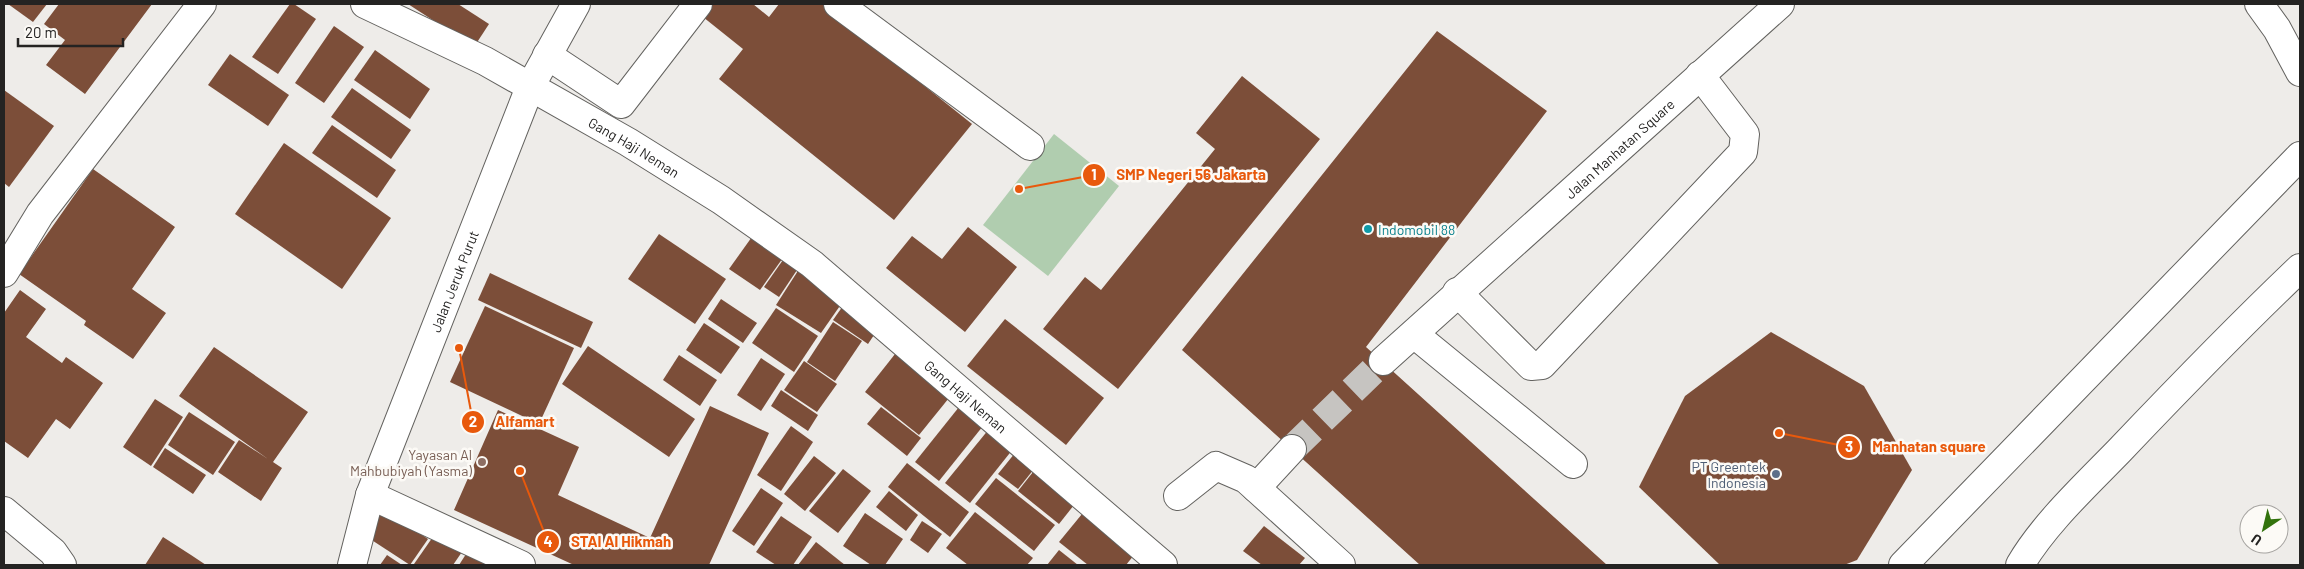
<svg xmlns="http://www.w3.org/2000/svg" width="2304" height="569" viewBox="0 0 2304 569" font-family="Barlow,sans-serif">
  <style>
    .green { fill: #b0cdaf }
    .building { fill: #7c4e39 }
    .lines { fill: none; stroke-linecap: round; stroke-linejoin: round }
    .minor-tunnel { stroke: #c6c4c1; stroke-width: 28; stroke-dasharray: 28 14; stroke-linecap: butt }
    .minor-casing { stroke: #63625f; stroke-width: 30 }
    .minor { stroke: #fff; stroke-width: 28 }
    .culture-dot { fill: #0f9aa8; stroke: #fcfaf6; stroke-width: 2 }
    .education-dot { fill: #8d6e63; stroke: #fcfaf6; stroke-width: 2 }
    .service-dot { fill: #5c6f8a; stroke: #fcfaf6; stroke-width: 2 }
    .labels { text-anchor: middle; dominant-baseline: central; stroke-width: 5; stroke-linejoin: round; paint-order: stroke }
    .street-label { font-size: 14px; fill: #242322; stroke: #fcfaf6 }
    .culture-label { font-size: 14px; fill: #0d838f; stroke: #fcfaf6; text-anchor: start }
    .education-label { font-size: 14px; fill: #785e54; stroke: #fcfaf6; text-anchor: end }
    .service-label { font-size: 14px; fill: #4e5e75; stroke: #fcfaf6; text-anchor: end }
    .leader { fill: none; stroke: #e8590c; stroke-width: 2 }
    .callout-dot { fill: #e8590c; stroke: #fcfaf6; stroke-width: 2 }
    .mark-label { font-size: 15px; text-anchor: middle; font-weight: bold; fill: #fff }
    .callout-label { font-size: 15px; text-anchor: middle; font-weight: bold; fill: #e8590c; stroke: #fcfaf6; stroke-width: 5; stroke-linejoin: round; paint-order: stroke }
  </style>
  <rect width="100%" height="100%" fill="#eeece9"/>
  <polygon class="green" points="1054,134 1119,186 1048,276 983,225"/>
  <g class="building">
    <polygon points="8,4 47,4 33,22"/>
    <polygon points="59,4 152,4 85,94 46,65 65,40 44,24"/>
    <polygon points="290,4 294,4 316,19 278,74 252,57"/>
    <polygon points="408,4 458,4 489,24 474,47"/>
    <polygon points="706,4 753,4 769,17 779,4 822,4 972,124 894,220 719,79 743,49 698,13"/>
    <polygon points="334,26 364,47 324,103 295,83"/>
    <polygon points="1437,31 1547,111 1366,347 1607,565 1420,565 1182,350"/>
    <polygon points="375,50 430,89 410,119 354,80"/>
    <polygon points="230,54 289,95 268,126 208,85"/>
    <polygon points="1242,76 1320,139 1118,389 1043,329 1085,277 1101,290 1215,149 1196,133"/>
    <polygon points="352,88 411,130 391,159 331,117"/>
    <polygon points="4,90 54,126 9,187 4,183"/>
    <polygon points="332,125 396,170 377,198 312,153"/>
    <polygon points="284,143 391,218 342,289 235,214"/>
    <polygon points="93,169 175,227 132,289 166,313 133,359 84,325 86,321 19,274"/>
    <polygon points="968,227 1017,267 965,332 886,268 912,236 942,259"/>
    <polygon points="659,234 726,279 695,324 628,279"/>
    <polygon points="754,234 785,255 760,290 729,269"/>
    <polygon points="785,257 799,267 779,297 764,287"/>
    <polygon points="803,263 844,300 821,333 776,305"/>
    <polygon points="490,273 593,322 581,348 478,300"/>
    <polygon points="20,290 46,309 26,337 62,363 66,357 103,383 70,429 56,419 28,458 4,441 4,313"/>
    <polygon points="721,299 757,323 743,343 708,319"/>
    <polygon points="845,303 880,326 868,344 833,320"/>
    <polygon points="485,306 574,348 539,424 450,382"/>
    <polygon points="776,308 818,336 794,372 752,343"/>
    <polygon points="1005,319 1104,398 1066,445 967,366"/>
    <polygon points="833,322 862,341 835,381 807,362"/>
    <polygon points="704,323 740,347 721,374 686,350"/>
    <polygon points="1771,332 1864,386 1912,470 1857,560 1844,565 1720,565 1639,487 1685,396"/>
    <polygon points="588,346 695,419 669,457 562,384"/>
    <polygon points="214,347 308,412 273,462 282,468 261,501 218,472 239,440 268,459 179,396"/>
    <polygon points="899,349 953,393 919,435 865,392"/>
    <polygon points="679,355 717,380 700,406 663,380"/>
    <polygon points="761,358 785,374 761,411 737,395"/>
    <polygon points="804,361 837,384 817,412 784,390"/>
    <polygon points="781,390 818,415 808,431 771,406"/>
    <polygon points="155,399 183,417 151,466 123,447"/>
    <polygon points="963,402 987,421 939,481 915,462"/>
    <polygon points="710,406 769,433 709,565 574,565 454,510 498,410 579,447 558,495 650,538"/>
    <polygon points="881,407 921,438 907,456 867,424"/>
    <polygon points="189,412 235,442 213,475 168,445"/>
    <polygon points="791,426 813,442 781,491 757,475"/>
    <polygon points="989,429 1013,449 970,503 945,483"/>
    <polygon points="165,448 206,475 193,494 153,467"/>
    <polygon points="1015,453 1034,469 1018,489 998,474"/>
    <polygon points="814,456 836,473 805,511 784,494"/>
    <polygon points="907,463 969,512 950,537 888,487"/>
    <polygon points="843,469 871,491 838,533 809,511"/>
    <polygon points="1033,472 1074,505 1059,524 1018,491"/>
    <polygon points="996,478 1055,525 1034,551 975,504"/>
    <polygon points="761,488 783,503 754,546 732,531"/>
    <polygon points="889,491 918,515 906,531 876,507"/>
    <polygon points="383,508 428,539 410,565 364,535"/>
    <polygon points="975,512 1033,558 1027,565 968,565 946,548"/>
    <polygon points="865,513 903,539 885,565 871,565 843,546"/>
    <polygon points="1082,514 1134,555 1126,565 1088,565 1059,542"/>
    <polygon points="781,516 812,537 793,565 776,565 756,552"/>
    <polygon points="922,521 942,534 928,553 910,540"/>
    <polygon points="1264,526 1305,558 1299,565 1262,565 1243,551"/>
    <polygon points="437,531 464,549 453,565 416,565 414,564"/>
    <polygon points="163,537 191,555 206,565 145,565"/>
    <polygon points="816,542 845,565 798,565"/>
    <polygon points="1059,550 1078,565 1047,565"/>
    <polygon points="468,551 489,565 459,565"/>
    <polygon points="387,555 402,565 380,565"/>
  </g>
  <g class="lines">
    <polyline class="minor-tunnel" points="1292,449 1383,361"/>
    <defs>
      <g id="minor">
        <path id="s1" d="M 365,4 L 485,61 L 628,142 L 721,200 L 812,264 L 1163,565"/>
        <polyline points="838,4 1030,146"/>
        <polyline points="2259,4 2277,29 2300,72"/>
        <polyline points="547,55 621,104 698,4"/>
        <polyline points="4,273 40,214 202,4"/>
        <polyline points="1457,292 1531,366 1542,365 1743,152 1745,134 1700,75"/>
        <polyline points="1414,334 1573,464"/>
        <path id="s2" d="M 1383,361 L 1780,4"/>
        <polyline points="1256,488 1292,449"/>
        <polyline points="370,495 521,565"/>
        <polyline points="1178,496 1216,466 1246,479 1341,565"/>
        <polyline points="4,511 53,552 62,565"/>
        <path id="s3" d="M 352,565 L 370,495 L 530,87 L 576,4"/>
        <polyline points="1903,565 2300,156"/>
        <path d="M 2020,565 C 2044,524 2085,486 2119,451 C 2178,389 2238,327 2300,268"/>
      </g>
    </defs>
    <use href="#minor" class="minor-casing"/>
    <use href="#minor" class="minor"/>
  </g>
  <circle class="culture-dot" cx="1368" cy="229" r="5"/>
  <circle class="education-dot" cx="482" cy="462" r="5"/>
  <circle class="service-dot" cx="1776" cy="474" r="5"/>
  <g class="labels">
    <g class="street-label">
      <text stroke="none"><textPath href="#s1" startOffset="305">Gang Haji Neman</textPath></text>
      <text stroke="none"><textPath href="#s2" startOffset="318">Jalan Manhatan Square</textPath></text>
      <text stroke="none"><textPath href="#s3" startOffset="302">Jalan Jeruk Purut</textPath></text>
      <text stroke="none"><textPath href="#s1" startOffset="721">Gang Haji Neman</textPath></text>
    </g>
    <g class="culture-label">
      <text x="1378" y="229">Indomobil 88</text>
    </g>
    <g class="education-label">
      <text x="472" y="454">Yayasan Al<tspan x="472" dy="16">Mahbubiyah (Yasma)</tspan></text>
    </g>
    <g class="service-label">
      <text x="1766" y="466">PT Greentek<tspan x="1766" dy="16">Indonesia</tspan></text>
    </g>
  </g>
  <path class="leader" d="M1019 189L1094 175M459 348L473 422M1779 433L1849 447M520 471L548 542"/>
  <g class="callout-dot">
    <circle cx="1019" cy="189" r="5"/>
    <circle cx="459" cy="348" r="5"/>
    <circle cx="1779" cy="433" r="5"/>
    <circle cx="520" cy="471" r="5"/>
    <circle cx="1094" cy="175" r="12"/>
    <circle cx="473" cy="422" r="12"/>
    <circle cx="1849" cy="447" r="12"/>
    <circle cx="548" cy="542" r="12"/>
  </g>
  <g class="mark-label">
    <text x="1094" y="180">1</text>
    <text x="473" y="427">2</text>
    <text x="1849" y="452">3</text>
    <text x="548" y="547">4</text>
  </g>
  <g class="callout-label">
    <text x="1191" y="180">SMP Negeri 56 Jakarta</text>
    <text x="525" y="427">Alfamart</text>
    <text x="1929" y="452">Manhatan square</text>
    <text x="621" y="547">STAI Al Hikmah</text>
  </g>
  <rect width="2304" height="569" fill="none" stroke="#242322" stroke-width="10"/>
  <g transform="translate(2264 529) rotate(215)"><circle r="24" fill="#fcfaf6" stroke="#a6a4a1"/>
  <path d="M0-4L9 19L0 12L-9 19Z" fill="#32720c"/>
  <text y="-8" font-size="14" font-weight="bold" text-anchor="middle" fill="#242322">U</text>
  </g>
  <path d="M18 38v8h105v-8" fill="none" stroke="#242322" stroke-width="2.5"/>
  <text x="25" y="38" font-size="15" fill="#242322" stroke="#fcfaf6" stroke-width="4" paint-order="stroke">20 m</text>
</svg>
